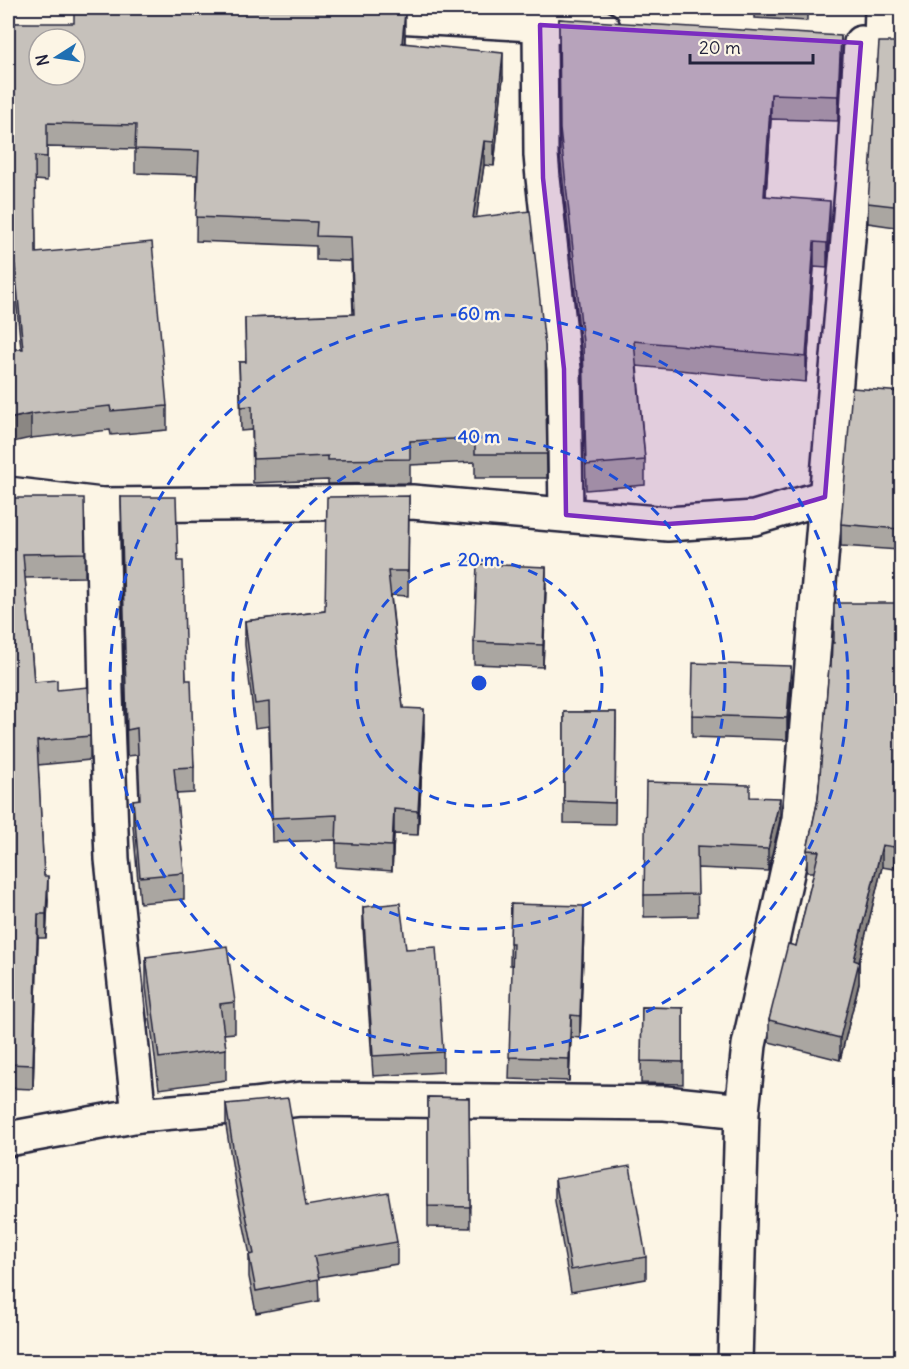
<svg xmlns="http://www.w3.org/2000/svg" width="909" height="1369" viewBox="0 0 909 1369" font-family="Delius,sans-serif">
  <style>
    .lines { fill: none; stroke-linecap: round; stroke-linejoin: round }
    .minor-casing { stroke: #22223b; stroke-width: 38 }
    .minor { stroke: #fcf5e5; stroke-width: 33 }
    .wall { fill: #aaa6a1; stroke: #22223b; stroke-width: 1.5 }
    .shaded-wall { fill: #8b8783; stroke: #22223b; stroke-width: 1.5 }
    .building { fill: #c6c1bb; stroke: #22223b; stroke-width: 1.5; fill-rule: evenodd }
    .marked { fill: #7b2cbf; fill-opacity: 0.2; stroke: #7b2cbf; stroke-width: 4.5; stroke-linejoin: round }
    .ring { fill: none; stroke: #1d4ed8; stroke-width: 3; stroke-dasharray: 10 8 }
    .centre { fill: #1d4ed8; stroke: #fcf5e5; stroke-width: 3 }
    .ring-label { font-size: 18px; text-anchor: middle; font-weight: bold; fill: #1d4ed8; stroke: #fcf5e5; stroke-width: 4.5; stroke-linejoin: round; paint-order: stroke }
  </style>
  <rect width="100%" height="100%" fill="#fcf5e5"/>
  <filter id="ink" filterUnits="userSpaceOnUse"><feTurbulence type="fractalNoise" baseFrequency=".0167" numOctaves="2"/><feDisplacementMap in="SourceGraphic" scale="12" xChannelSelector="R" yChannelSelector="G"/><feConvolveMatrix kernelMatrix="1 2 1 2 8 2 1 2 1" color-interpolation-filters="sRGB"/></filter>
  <g filter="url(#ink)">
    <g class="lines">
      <defs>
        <g id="minor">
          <polyline points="361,14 603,28"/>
          <polyline points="540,25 541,155 543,178 564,369 566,515"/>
          <polyline points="881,43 882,8"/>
          <polyline points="8,494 102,505 412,502 668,524 754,518 825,497"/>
          <polyline points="102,505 106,694 112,859 139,1115"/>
          <polyline points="8,1139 139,1115 253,1105 301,1099 665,1103 742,1111"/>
          <polyline points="735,1362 742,1111 749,1045 799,819 854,168 861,43"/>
        </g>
      </defs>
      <use href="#minor" class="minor-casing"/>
      <use href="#minor" class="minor"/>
    </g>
    <g class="wall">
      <polygon points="571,8 671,8 670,13"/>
      <polygon points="754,8 807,8 807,21 754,18"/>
      <polygon points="559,19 841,61 838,121 771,119 766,196 830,226 827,268 814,267 806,382 637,366 645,460 645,485 586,490 583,367 560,154"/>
      <polygon points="8,23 405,36 405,43 503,77 494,166 484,165 476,217 545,346 547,478 475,478 475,462 410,465 410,483 328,484 328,480 253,483 252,430 241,431 239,362 246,362 245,318 353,314 351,261 316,260 316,246 196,241 197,175 135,173 135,149 47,147 47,181 35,180 36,253 167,406 167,430 111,435 110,430 31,438 21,349 15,289 8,289"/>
      <polygon points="902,42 902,228 868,223 868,203"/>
      <polygon points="902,257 902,330 895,329 895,308"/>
      <polygon points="902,392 899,550 841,546 841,524"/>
      <polygon points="409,496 408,596 391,595 403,708 424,733 418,835 394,834 392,871 336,867 336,840 272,842 269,726 255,728 245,645 245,621 325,611"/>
      <polygon points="121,497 178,561 186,680 194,767 194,793 176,794 184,873 184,899 140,903 133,826 133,800 139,800 137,755 127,756"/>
      <polygon points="8,498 85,553 85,577 25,578 34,682 57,690 90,736 90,760 38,765 44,876 48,900 46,938 38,938 33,1089 8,1088"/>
      <polygon points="546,588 543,667 474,664 474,642"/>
      <polygon points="899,603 894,869 882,867 859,962 859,983 840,1060 769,1042 769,1020 796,946 814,872 807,872 807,850 818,799 831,667"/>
      <polygon points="791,687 787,740 692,737 692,715"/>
      <polygon points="564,712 616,712 615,824 564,823"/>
      <polygon points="750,797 780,820 768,871 697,868 698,916 644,917 644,895"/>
      <polygon points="511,904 584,928 580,1038 571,1037 569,1081 509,1079 513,965 510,965"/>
      <polygon points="363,907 406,949 443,1052 443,1072 373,1076 363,927"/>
      <polygon points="146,957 235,1002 235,1033 224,1034 226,1049 226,1080 159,1089 146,987"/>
      <polygon points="642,1007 683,1008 683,1084 641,1083"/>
      <polygon points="428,1097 469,1098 470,1228 428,1227"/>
      <polygon points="226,1104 306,1206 397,1242 397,1264 318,1277 319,1301 256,1313 249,1277 249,1255 250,1255 236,1188 226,1126"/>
      <polygon points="555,1179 646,1257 646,1279 571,1292 555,1201"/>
    </g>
    <g class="shaded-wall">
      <polygon points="405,12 405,36 402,67 402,43"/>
      <polygon points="841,36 841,61 838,121 838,96"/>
      <polygon points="503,53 503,77 494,166 494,142"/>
      <polygon points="771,94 771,119 764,221 764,196"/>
      <polygon points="484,141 484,165 473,242 473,218"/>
      <polygon points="830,201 830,226 827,268 827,243"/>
      <polygon points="814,242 814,267 806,382 806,357"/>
      <polygon points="31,414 31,438 8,443 8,419"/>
      <polygon points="902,505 902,526 899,550 899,529"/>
      <polygon points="546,567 546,588 543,667 543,645"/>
      <polygon points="791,666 791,687 787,740 787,718"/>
      <polygon points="424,709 424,733 418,835 418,811"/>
      <polygon points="780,798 780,820 768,871 768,849"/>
      <polygon points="394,809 394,834 392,871 392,846"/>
      <polygon points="902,810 902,832 894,869 894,847"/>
      <polygon points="882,845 882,867 859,962 859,983 840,1060 840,1038 854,960"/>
      <polygon points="48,876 48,900 46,938 46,914"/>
      <polygon points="584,906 584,928 580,1038 580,1016"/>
      <polygon points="38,914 38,938 33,1089 33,1065"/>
      <polygon points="571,1015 571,1037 569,1081 569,1059"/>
    </g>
    <g class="building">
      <path d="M 74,8 L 336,8 L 405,12 L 402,43 L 503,53 L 494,142 L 484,141 L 473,218 L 530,211 L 545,346 L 547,454 L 475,454 L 475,438 L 410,441 L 410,459 L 328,460 L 328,456 L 253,459 L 252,406 L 241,407 L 239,362 L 246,362 L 245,318 L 354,314 L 351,237 L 316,236 L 317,222 L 196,217 L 199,151 L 135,149 L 136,125 L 47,123 L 47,157 L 35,156 L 36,253 L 152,242 L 167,406 L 111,411 L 110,406 L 31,414 L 8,419 L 8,349 L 23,349 L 15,265 L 8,265 L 8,23 L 74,23 ZM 39,39 L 75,39 L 75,75 L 39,75 Z"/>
      <polygon points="559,19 841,36 838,96 771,94 764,196 830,201 827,243 814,242 806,357 634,341 645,460 586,465 583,342 560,129"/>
      <polygon points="879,42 902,42 902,207 868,203"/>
      <polygon points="902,257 902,309 895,308"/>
      <polygon points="852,388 902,392 902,505 899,529 841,524"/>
      <polygon points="409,496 408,571 388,571 403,708 424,709 418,811 394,809 392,846 336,843 337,815 272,818 269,702 255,704 245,621 325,611 327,497"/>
      <polygon points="121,497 176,497 178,561 183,561 186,680 191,680 194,767 174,768 184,873 140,877 133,800 140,799 137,728 127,730"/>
      <polygon points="8,498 84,498 85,553 23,554 34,682 57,680 57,690 88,687 90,736 37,741 44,876 48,876 46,914 38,914 33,1065 8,1064"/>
      <polygon points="477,564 546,567 543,645 474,642"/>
      <polygon points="834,603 899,603 899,644 902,644 902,810 894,847 882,845 854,960 859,962 840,1038 769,1020 788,944 796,946 819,851 807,850 818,799 829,667 831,667 832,643 834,643"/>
      <polygon points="693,663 791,666 787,718 692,715"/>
      <polygon points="564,712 616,712 615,803 564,801"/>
      <polygon points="646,782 750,785 750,797 780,798 768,849 697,846 698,894 644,895"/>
      <polygon points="400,903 406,949 436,947 443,1052 373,1056 363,907"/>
      <polygon points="511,904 584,906 580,1016 571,1015 569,1059 509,1057 513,943 510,943"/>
      <polygon points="227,946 235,1002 220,1004 226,1049 159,1058 146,957"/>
      <polygon points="642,1007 683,1008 683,1062 641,1061"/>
      <polygon points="428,1097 469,1098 470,1207 428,1206"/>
      <polygon points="288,1098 306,1206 388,1192 397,1242 314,1256 319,1279 256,1291 249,1255 254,1254 236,1166 226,1104"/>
      <polygon points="630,1166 646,1257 571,1270 555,1179"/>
    </g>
  </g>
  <path class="marked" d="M 540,25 L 861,43 L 825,497 L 754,518 L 668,524 L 566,515 L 564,369 L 543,178 Z"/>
  <g class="ring">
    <circle cx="479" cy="683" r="123"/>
    <circle cx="479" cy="683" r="246"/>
    <circle cx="479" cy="683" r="369"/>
  </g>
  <circle cx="479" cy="683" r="9" class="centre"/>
  <g class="ring-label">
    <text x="479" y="320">60 m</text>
    <text x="479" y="443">40 m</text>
    <text x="479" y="566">20 m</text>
  </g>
  <rect width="909" height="1369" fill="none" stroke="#fcf5e5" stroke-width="30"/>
  <rect x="15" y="15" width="879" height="1339" fill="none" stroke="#22223b" stroke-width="2" filter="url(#ink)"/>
  <g transform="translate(57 57) rotate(258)"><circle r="28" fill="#fcf5e5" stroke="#a5a1a1" stroke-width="1.5"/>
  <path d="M0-4.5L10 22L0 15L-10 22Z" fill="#1f6fb2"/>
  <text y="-9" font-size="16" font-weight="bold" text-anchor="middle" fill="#22223b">N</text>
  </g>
  <path d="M690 54v9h123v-9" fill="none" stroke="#22223b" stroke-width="3"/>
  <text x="699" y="54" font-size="18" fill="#22223b" stroke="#fcf5e5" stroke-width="4.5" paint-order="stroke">20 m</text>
</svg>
